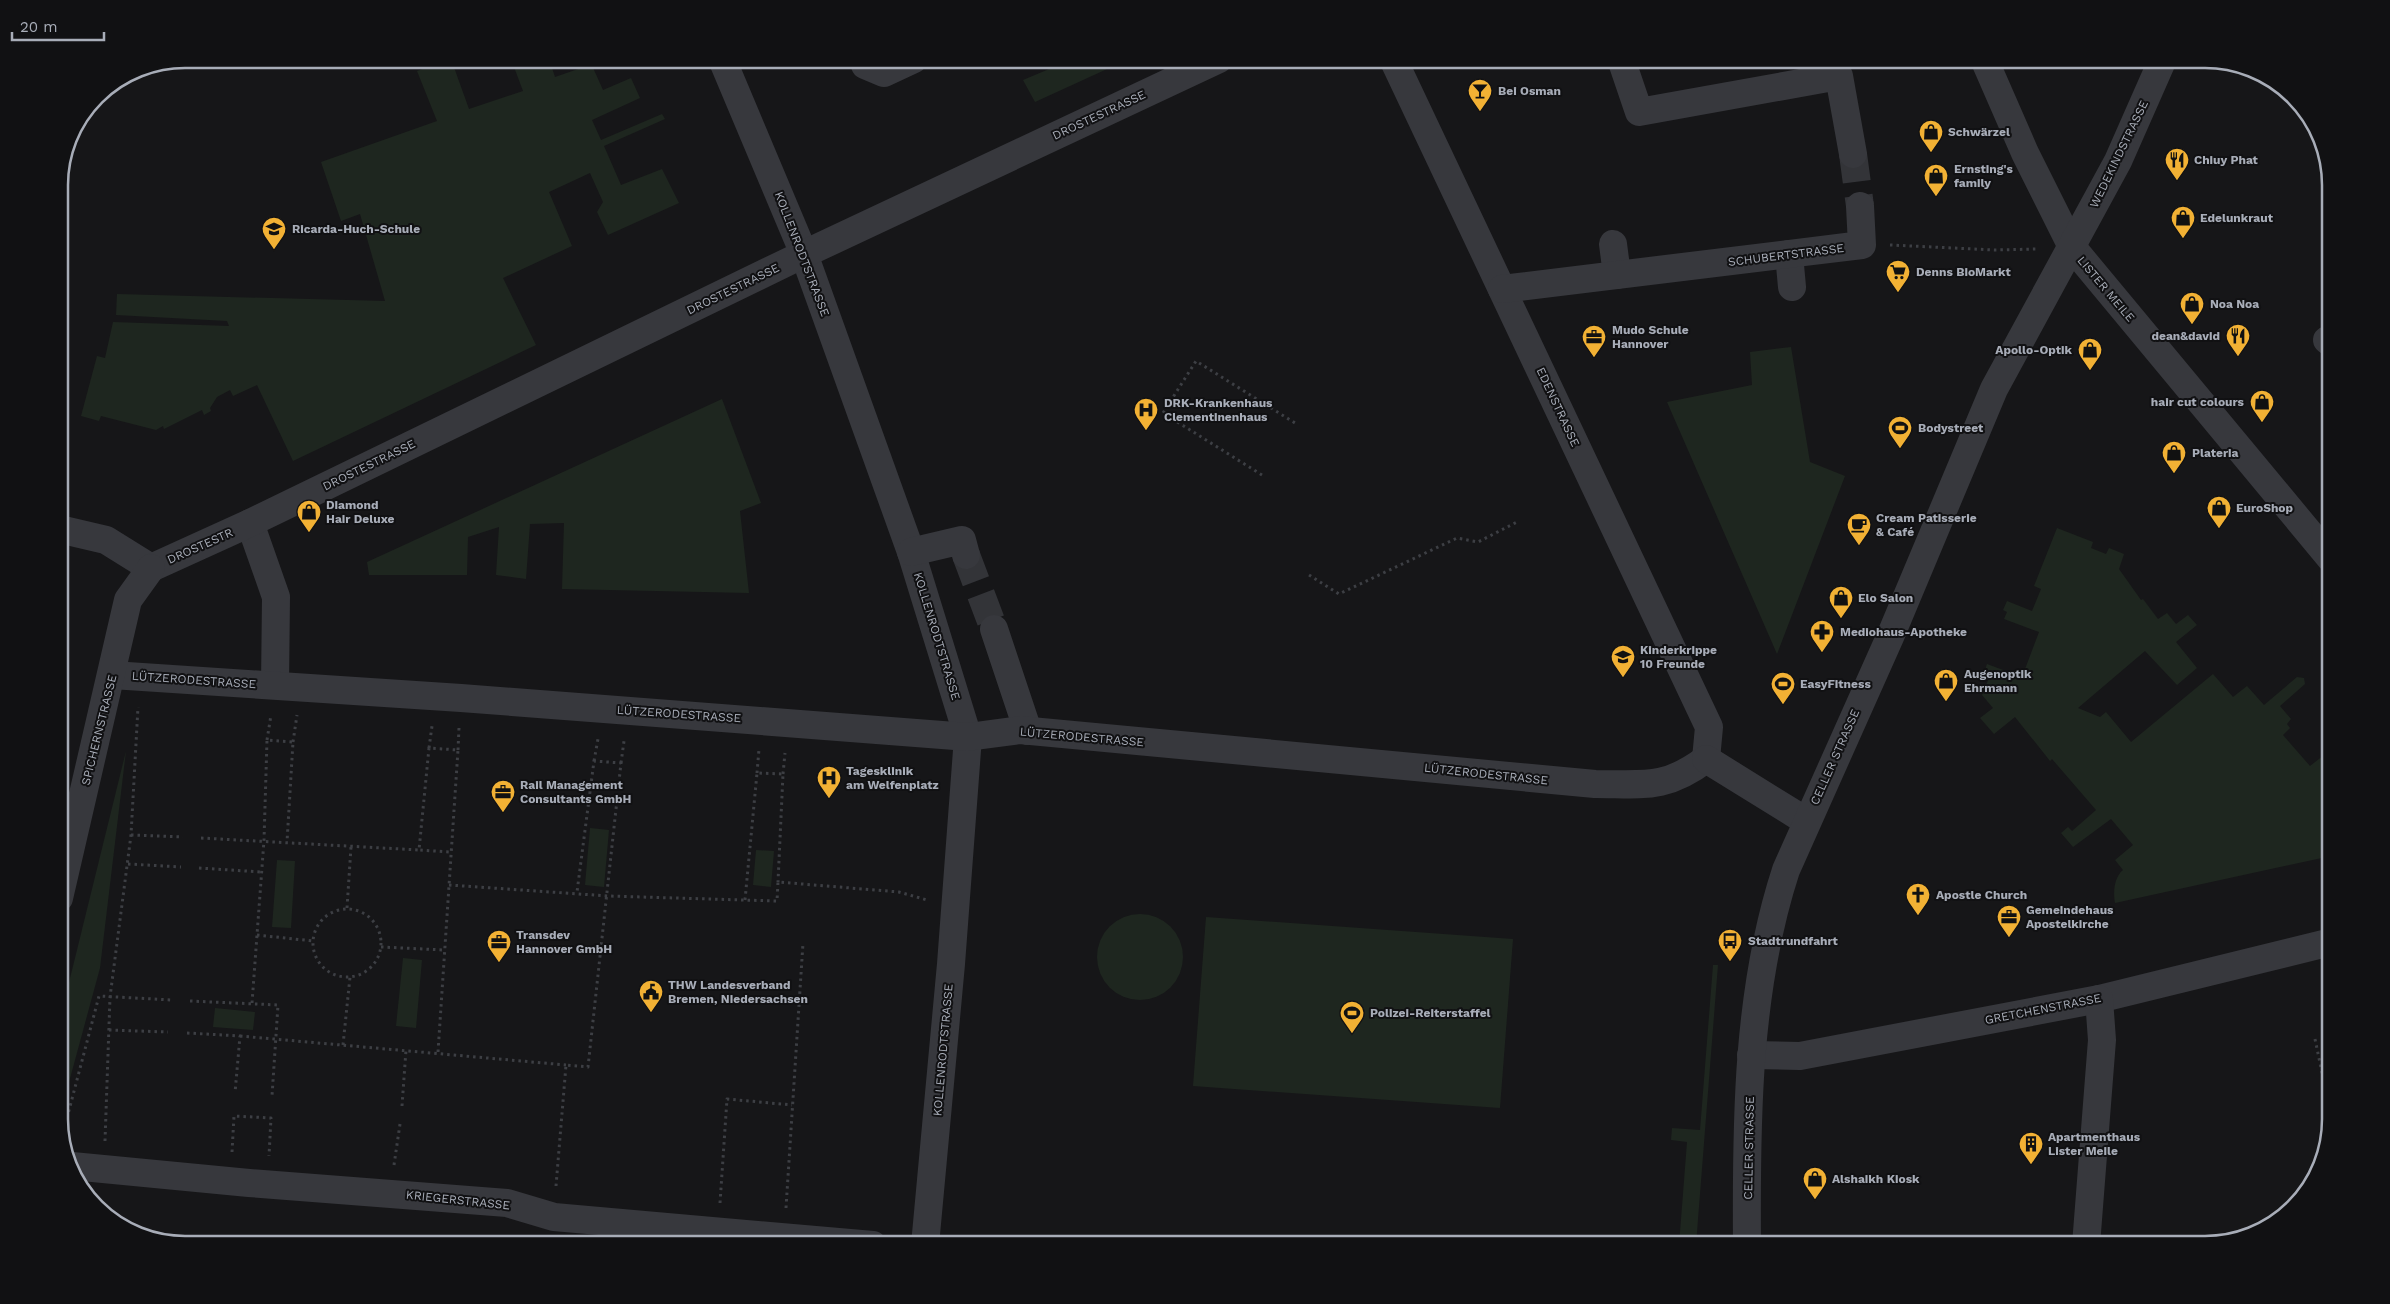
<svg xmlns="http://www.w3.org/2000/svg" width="2390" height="1304" viewBox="0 0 2390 1304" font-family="'Work Sans',sans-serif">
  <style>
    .green { fill: #1e261f }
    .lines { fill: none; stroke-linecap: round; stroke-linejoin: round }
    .minor-tunnel { stroke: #333438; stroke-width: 28; stroke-dasharray: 28 14; stroke-linecap: butt }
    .path { stroke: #3d3f44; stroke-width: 3; stroke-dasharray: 2.5 4; stroke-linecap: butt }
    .minor { stroke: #37383d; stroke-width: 28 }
    .labels { text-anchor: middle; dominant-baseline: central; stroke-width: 4; stroke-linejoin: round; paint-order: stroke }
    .poi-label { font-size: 12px; font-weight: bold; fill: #a8adb8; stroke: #111113; text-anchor: start }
    .street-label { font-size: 12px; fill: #a8adb8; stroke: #111113 }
    .rim { fill: none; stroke: #a8adb8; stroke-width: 2.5 }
  </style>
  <rect width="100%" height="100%" fill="#161618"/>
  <g class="green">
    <polygon points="451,59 469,109 523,91 511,59 549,59 555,77 581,68 578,59 593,59 590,61 603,90 631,78 640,98 592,120 601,140 662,114 665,119 604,146 621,185 662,169 679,203 608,235 597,212 603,202 590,173 549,192 572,246 503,278 536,345 293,461 257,385 233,396 230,390 217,397 210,408 211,411 204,415 202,410 164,429 163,426 156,430 101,416 99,421 81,416 97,356 105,358 113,322 229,326 227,321 116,315 117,294 385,301 360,214 341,221 321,162 437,121 417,71"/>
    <polygon points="1073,59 1129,59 1035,102 1023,80"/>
    <polygon points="1791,347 1810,462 1845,476 1777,654 1667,402 1752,385 1750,352"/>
    <polygon points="722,399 761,503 740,511 749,593 562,589 564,523 530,524 526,579 496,575 499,527 468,537 467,575 369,575 367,562"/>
    <path d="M 2057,528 L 2093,542 L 2091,548 L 2106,554 L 2109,548 L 2124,554 L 2119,569 L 2141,600 L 2143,599 L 2158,619 L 2167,613 L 2176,624 L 2188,615 L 2197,625 L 2176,642 L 2197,668 L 2177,685 L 2145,651 L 2078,708 L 2100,717 L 2106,712 L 2131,742 L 2213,674 L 2233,697 L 2247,686 L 2264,705 L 2297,677 L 2304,678 L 2305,684 L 2280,706 L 2291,719 L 2287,724 L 2290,728 L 2283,735 L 2310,766 L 2324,755 L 2321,750 L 2331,741 L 2331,856 L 2115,903 C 2113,893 2114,877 2123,870 L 2115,860 L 2133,845 L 2111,819 L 2073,847 L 2061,833 L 2068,827 L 2072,831 L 2096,810 L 2052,759 L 2050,761 L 2015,717 L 1994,734 L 1980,718 L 1993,708 L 1982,695 L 1991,673 L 1985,670 L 1987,664 L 2022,677 L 2039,632 L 2004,619 L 2007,612 L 2003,610 L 2007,601 L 2032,611 L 2041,589 L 2034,586 Z"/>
    <polygon points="126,751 100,968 59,1119 59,1023"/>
    <polygon points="590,828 609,830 604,887 585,885"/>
    <polygon points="756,850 774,851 771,887 753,885"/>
    <polygon points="277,860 295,861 291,928 272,927"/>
    <circle cx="1140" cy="957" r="43"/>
    <polygon points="1206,917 1513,939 1500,1108 1193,1086"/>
    <polygon points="403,958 422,960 416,1028 396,1026"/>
    <polygon points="1713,965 1718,965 1696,1245 1679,1245 1687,1142 1671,1140 1672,1128 1700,1130"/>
    <polygon points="215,1008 255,1012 253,1030 213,1027"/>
  </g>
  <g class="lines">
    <g class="minor-tunnel">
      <polyline points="1853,154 1860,206"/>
      <polyline points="966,555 994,629"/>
    </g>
    <g class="path">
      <polyline points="1890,245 1995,250 2036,249"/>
      <polyline points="1262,475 1163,413 1196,361 1295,423"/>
      <polyline points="1309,575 1339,594 1457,538 1478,542 1517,522"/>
      <polyline points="267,740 271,715"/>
      <polyline points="293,742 297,715"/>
      <polyline points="429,748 432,726"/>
      <polyline points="458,750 459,728"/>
      <polyline points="594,761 598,739"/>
      <polyline points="621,763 624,741"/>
      <polyline points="757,773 759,749"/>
      <polyline points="783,774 785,753"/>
      <polyline points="131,835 183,837"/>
      <polyline points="201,838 419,850"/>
      <polyline points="128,864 181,867"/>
      <polyline points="199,868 261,872"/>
      <polyline points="449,885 608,896 777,901 778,882 899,892 927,900"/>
      <polyline points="745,900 757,773 783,774 778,882"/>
      <polyline points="347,908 351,847"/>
      <circle cx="347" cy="943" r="34"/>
      <polyline points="257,935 313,941"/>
      <polyline points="381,947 444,950"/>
      <polyline points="190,1001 278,1005 272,1096"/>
      <polyline points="252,1003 264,840 267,740 293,742 287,842"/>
      <polyline points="109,1030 168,1032"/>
      <polyline points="187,1033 240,1036 235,1093"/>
      <polyline points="240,1036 566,1065"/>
      <polyline points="2315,1039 2331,1116"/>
      <polyline points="343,1045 350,977"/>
      <polyline points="438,1052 458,750 429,748 419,850 450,852"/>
      <polyline points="402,1106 406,1050"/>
      <polyline points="62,1137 99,996 171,1000"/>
      <polyline points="105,1141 110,997 131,835 138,707"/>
      <polyline points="232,1152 234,1116 271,1118 269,1156"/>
      <polyline points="394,1165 400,1124"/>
      <polyline points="556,1186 566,1065 588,1067 621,763 594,761 577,892"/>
      <polyline points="720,1203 727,1099 792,1105"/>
      <polyline points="786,1208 803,943"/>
      <polyline points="2184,1245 2195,1240 2215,1243"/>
    </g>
    <g class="minor">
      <polyline points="722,59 804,254 911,552 968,737 951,964 925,1245"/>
      <polyline points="863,59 865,65 884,73 914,59"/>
      <polyline points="1393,59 1709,727 1706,759"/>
      <polyline points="1621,59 1639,112 1839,76 1853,154"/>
      <polyline points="1984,59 2025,153 2072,247 2331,559"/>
      <polyline points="1613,244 1617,275"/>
      <polyline points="1789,254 1792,287"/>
      <polyline points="1502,289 1862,245 1860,206"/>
      <polyline points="2327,340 2331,343"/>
      <polyline points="250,523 276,597 275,685"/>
      <polyline points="59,529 106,540 151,568"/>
      <polyline points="911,552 962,540 966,555"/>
      <polyline points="151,568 250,523 804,254 1219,59"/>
      <polyline points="994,629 1028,731"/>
      <path d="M 112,675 L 461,698 L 968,737 L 1020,730 L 1595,784 C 1643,784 1665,790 1706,759"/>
      <polyline points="1706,759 1806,821"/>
      <polyline points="59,898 128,600 151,568"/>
      <polyline points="1751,1055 1800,1056 2099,999 2331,942"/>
      <polyline points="72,1166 249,1183 507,1203 554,1217 873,1245"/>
      <path d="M 1747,1245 C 1746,1120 1747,989 1786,870 L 1890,637 L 1994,389 L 2118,161 L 2163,59"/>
      <polyline points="2086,1245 2102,1040 2099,999"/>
    </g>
  </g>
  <defs>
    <symbol id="bar-pin" viewBox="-11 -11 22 30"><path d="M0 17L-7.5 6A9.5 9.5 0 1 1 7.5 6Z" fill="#f2b134" stroke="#111113"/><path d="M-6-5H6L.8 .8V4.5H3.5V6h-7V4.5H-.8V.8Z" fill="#111"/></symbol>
    <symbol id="shop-pin" viewBox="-11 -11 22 30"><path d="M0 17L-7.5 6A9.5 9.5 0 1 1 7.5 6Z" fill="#f2b134" stroke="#111113"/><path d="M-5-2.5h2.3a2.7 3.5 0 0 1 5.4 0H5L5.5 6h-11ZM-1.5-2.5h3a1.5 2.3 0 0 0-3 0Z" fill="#111"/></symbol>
    <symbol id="restaurant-pin" viewBox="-11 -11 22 30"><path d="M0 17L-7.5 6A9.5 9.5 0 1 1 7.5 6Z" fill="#f2b134" stroke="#111113"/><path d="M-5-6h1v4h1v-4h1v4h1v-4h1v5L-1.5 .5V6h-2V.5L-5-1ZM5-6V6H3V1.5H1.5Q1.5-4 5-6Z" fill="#111"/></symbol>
    <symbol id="school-pin" viewBox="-11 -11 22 30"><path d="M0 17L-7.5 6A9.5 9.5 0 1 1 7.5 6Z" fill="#f2b134" stroke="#111113"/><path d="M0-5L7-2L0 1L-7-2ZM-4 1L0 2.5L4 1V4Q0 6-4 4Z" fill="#111"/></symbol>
    <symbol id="supermarket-pin" viewBox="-11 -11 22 30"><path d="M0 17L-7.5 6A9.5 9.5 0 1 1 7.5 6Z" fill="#f2b134" stroke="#111113"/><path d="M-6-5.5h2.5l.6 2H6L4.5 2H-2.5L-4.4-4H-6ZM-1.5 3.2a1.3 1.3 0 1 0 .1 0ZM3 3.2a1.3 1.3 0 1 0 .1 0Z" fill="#111"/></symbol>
    <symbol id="office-pin" viewBox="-11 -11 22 30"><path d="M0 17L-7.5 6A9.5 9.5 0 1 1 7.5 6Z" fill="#f2b134" stroke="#111113"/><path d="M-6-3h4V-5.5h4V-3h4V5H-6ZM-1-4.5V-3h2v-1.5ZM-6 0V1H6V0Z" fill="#111"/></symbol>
    <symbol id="hospital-pin" viewBox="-11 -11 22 30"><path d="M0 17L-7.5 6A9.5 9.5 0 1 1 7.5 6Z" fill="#f2b134" stroke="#111113"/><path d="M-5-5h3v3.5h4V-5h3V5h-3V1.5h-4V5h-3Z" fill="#111"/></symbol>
    <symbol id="stadium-pin" viewBox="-11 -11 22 30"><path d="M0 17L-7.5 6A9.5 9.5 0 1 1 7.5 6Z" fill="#f2b134" stroke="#111113"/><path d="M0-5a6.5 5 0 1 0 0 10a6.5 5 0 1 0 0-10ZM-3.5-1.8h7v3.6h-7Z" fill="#111"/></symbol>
    <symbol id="cafe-pin" viewBox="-11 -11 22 30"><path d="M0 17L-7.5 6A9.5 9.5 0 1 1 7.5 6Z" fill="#f2b134" stroke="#111113"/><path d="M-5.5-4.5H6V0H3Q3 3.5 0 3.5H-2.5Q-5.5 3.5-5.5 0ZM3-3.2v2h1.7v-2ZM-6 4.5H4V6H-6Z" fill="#111"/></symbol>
    <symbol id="pharmacy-pin" viewBox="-11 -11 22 30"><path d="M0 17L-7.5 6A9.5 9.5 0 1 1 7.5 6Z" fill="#f2b134" stroke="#111113"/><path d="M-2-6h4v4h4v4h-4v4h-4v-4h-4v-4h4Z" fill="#111"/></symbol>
    <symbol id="church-pin" viewBox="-11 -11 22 30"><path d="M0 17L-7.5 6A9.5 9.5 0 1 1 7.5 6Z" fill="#f2b134" stroke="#111113"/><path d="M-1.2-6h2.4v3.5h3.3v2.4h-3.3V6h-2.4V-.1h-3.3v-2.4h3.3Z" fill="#111"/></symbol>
    <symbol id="bus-pin" viewBox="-11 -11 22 30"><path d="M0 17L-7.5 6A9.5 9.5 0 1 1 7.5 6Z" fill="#f2b134" stroke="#111113"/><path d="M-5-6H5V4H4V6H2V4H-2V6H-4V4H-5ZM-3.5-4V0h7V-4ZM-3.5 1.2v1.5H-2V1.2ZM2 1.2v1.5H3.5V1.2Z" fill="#111"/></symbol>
    <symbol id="civic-pin" viewBox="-11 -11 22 30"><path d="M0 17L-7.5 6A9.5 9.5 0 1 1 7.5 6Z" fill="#f2b134" stroke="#111113"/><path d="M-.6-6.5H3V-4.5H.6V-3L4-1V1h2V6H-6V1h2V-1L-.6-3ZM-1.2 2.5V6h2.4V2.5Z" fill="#111"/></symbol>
    <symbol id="building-pin" viewBox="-11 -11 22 30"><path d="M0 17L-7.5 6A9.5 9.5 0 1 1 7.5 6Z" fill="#f2b134" stroke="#111113"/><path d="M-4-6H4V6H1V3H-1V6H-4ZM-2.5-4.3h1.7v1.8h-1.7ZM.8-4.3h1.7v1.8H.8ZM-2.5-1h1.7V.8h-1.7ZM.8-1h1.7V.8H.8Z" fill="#111"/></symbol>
  </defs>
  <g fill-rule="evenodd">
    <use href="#bar-pin" x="1466" y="77" width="28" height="38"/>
    <use href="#shop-pin" x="1917" y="118" width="28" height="38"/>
    <use href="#restaurant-pin" x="2163" y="146" width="28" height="38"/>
    <use href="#shop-pin" x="1922" y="162" width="28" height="38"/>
    <use href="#shop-pin" x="2169" y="204" width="28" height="38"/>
    <use href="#school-pin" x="260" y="215" width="28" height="38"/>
    <use href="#supermarket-pin" x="1884" y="258" width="28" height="38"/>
    <use href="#shop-pin" x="2178" y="290" width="28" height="38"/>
    <use href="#restaurant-pin" x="2224" y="322" width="28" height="38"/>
    <use href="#office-pin" x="1580" y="323" width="28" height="38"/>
    <use href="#shop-pin" x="2076" y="336" width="28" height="38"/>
    <use href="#shop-pin" x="2248" y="388" width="28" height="38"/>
    <use href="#hospital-pin" x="1132" y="396" width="28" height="38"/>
    <use href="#stadium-pin" x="1886" y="414" width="28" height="38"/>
    <use href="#shop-pin" x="2160" y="439" width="28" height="38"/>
    <use href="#shop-pin" x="2205" y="494" width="28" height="38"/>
    <use href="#shop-pin" x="295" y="498" width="28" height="38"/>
    <use href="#cafe-pin" x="1845" y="511" width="28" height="38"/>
    <use href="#shop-pin" x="1827" y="584" width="28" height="38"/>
    <use href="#pharmacy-pin" x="1808" y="618" width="28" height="38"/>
    <use href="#school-pin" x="1609" y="643" width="28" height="38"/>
    <use href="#shop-pin" x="1932" y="667" width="28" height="38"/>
    <use href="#stadium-pin" x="1769" y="670" width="28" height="38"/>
    <use href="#hospital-pin" x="815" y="764" width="28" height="38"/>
    <use href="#office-pin" x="489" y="778" width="28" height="38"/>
    <use href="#church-pin" x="1904" y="881" width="28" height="38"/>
    <use href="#office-pin" x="1995" y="903" width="28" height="38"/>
    <use href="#bus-pin" x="1716" y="927" width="28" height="38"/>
    <use href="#office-pin" x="485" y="928" width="28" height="38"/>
    <use href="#civic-pin" x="637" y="978" width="28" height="38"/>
    <use href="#stadium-pin" x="1338" y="999" width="28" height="38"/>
    <use href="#building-pin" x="2017" y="1130" width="28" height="38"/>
    <use href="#shop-pin" x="1801" y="1165" width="28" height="38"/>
  </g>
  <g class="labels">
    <g class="poi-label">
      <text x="1498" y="91">Bei Osman</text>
      <text x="1948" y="132">Schwärzel</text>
      <text x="2194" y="160">Chiuy Phat</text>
      <text x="1954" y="169">Ernsting's<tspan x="1954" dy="14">family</tspan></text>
      <text x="2200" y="218">Edelunkraut</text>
      <text x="292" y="229">Ricarda-Huch-Schule</text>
      <text x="1916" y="272">Denns BioMarkt</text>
      <text x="2210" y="304">Noa Noa</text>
      <text x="1612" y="330">Mudo Schule<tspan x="1612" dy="14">Hannover</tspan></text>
      <text x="2220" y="336" text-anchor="end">dean&amp;david</text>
      <text x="2072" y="350" text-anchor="end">Apollo-Optik</text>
      <text x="2244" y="402" text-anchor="end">hair cut colours</text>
      <text x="1164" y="403">DRK-Krankenhaus<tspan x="1164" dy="14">Clementinenhaus</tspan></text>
      <text x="1918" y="428">Bodystreet</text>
      <text x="2192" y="453">Plateria</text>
      <text x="326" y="505">Diamond<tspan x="326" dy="14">Hair Deluxe</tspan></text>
      <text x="2236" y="508">EuroShop</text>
      <text x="1876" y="518">Cream Patisserie<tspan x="1876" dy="14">&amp; Café</tspan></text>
      <text x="1858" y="598">Elo Salon</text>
      <text x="1840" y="632">Mediohaus-Apotheke</text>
      <text x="1640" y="650">Kinderkrippe<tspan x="1640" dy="14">10 Freunde</tspan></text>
      <text x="1964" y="674">Augenoptik<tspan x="1964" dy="14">Ehrmann</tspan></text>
      <text x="1800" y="684">EasyFitness</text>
      <text x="846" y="771">Tagesklinik<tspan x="846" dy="14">am Welfenplatz</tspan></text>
      <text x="520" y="785">Rail Management<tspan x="520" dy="14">Consultants GmbH</tspan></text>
      <text x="1936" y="895">Apostle Church</text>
      <text x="2026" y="910">Gemeindehaus<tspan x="2026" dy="14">Apostelkirche</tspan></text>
      <text x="516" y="935">Transdev<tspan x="516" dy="14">Hannover GmbH</tspan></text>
      <text x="1748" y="941">Stadtrundfahrt</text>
      <text x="668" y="985">THW Landesverband<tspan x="668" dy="14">Bremen, Niedersachsen</tspan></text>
      <text x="1370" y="1013">Polizei-Reiterstaffel</text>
      <text x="2048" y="1137">Apartmenthaus<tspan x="2048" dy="14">Lister Meile</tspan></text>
      <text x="1832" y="1179">Alshaikh Kiosk</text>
    </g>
    <g class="street-label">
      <text transform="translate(1099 115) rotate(-25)">DROSTESTRASSE</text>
      <text transform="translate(2119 154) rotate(-64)">WEDEKINDSTRASSE</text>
      <text transform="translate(802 254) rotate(69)">KOLLENRODTSTRASSE</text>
      <text transform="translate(1786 255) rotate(-7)">SCHUBERTSTRASSE</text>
      <text transform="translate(733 289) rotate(-26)">DROSTESTRASSE</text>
      <text transform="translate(2106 289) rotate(50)">LISTER MEILE</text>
      <text transform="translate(1558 407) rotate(65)">EDENSTRASSE</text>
      <text transform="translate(369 465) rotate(-26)">DROSTESTRASSE</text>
      <text transform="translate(200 546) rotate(-24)">DROSTESTR</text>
      <text transform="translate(937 636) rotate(73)">KOLLENRODTSTRASSE</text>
      <text transform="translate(194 680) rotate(4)">LÜTZERODESTRASSE</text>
      <text transform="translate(679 714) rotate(4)">LÜTZERODESTRASSE</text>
      <text transform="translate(99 730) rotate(-76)">SPICHERNSTRASSE</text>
      <text transform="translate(1082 737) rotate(5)">LÜTZERODESTRASSE</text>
      <text transform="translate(1835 757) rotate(-66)">CELLER STRASSE</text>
      <text transform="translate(1486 774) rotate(6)">LÜTZERODESTRASSE</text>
      <text transform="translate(2043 1009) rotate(-11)">GRETCHENSTRASSE</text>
      <text transform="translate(943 1050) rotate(-85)">KOLLENRODTSTRASSE</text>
      <text transform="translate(1749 1148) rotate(-89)">CELLER STRASSE</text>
      <text transform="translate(458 1200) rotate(6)">KRIEGERSTRASSE</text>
    </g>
  </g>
  <path d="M0 0H2390V1304H0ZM185 68H2205A117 117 0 0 1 2322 185V1119A117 117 0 0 1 2205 1236H185A117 117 0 0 1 68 1119V185A117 117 0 0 1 185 68Z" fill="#111113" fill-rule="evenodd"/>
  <path class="rim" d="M185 68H2205A117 117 0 0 1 2322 185V1119A117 117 0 0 1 2205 1236H185A117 117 0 0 1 68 1119V185A117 117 0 0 1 185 68Z"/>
  <path d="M12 32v8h92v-8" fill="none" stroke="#a8adb8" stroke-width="2.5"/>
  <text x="20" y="32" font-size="15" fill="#a8adb8" stroke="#111113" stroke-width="4" paint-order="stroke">20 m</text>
</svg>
